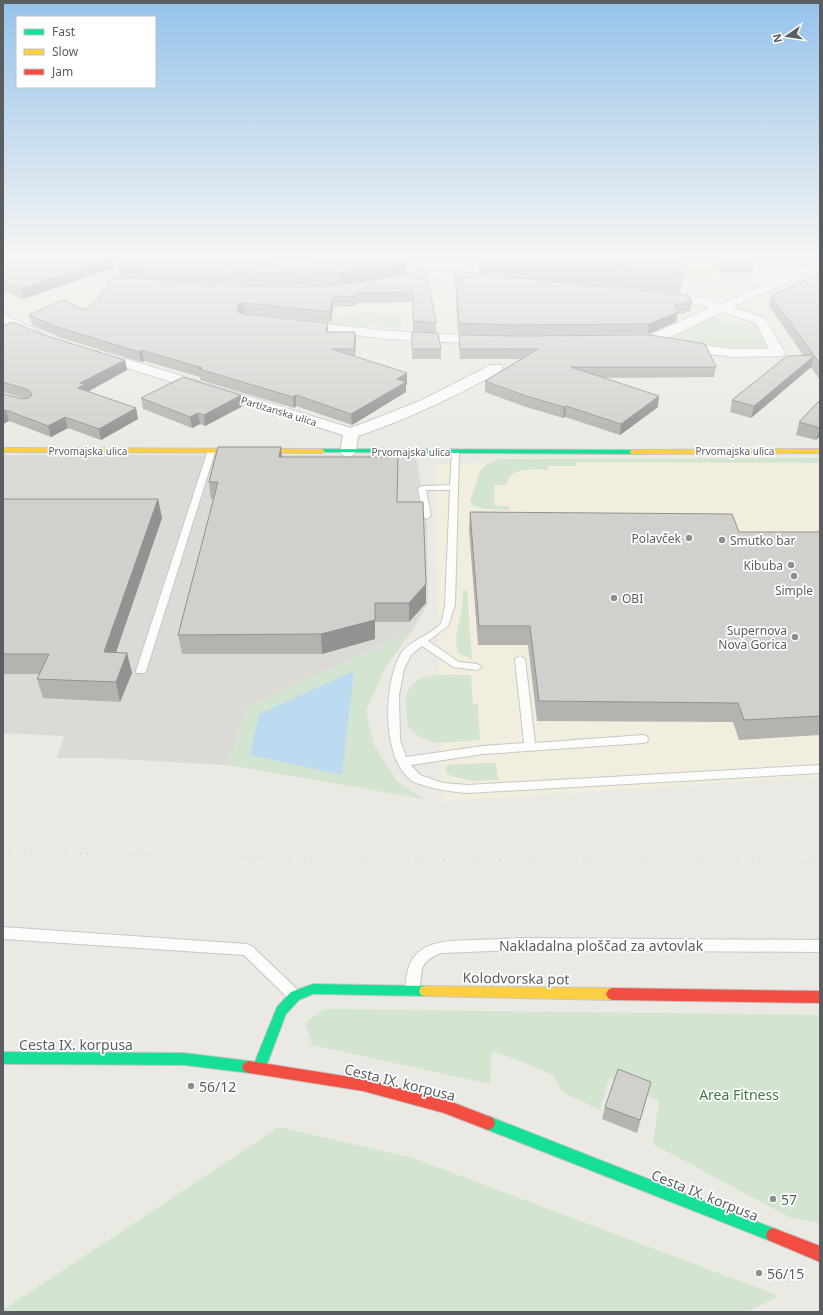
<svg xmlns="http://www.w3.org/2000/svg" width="823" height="1315" viewBox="0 0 823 1315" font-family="'Noto Sans',sans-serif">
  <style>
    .commercial { fill: #f2eede }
    .industrial { fill: #dcdad6 }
    .green { fill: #d3e5d1 }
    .water { fill: #bcdaf0 }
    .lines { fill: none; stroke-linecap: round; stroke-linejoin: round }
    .lane-casing { stroke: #c7c7c6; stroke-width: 2 }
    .street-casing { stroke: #c7c7c6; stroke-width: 2 }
    .fast-casing { stroke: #c6c7c6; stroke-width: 2 }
    .slow-casing { stroke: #c6c7c6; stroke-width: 2 }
    .jam-casing { stroke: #c6c7c6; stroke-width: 2 }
    .lane { fill: #fcfcfb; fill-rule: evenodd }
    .street { fill: #fcfcfb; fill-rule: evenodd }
    .fast { fill: #16e098; fill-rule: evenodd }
    .slow { fill: #ffcf43; fill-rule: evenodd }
    .jam { fill: #f24e42; fill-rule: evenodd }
    .rail { stroke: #e2e2e1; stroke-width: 3.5; stroke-dasharray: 1 6; stroke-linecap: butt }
    .wall { fill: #b4b3b0; fill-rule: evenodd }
    .shaded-wall { fill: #929290 }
    .building { fill: #d1d0cd; stroke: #929290 }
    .poi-dot { fill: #8d8f8f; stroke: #fff; stroke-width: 1.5 }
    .labels { text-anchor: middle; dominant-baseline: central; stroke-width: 3.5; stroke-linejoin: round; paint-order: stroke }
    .far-street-label { font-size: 10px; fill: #5b5e61; stroke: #fff }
    .poi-label { font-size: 12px; fill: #5b5e61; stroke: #fff; text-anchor: end }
    .near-street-label { font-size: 14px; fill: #5b5e61; stroke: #fff }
    .near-poi-label { font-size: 14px; fill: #5b5e61; stroke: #fff; text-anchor: start }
    .near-park-label { font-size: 14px; fill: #3d7d41; stroke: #fff }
  </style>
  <rect width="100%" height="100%" fill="#eae9e4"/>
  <polygon class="commercial" points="576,462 820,463 820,776 442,801 435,464"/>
  <polygon class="industrial" points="3,455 416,455 427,526 428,604 411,632 246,708 228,765 99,758 57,758 64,736 3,733"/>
  <g class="green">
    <polygon points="269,259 422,259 268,261"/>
    <polygon points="663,259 753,259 744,261 711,261 718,274 710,274 712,278 672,277"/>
    <polygon points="365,313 403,315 400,328 382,328 367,321 368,328 312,323 313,315 337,316 337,318 345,318 347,315"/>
    <polygon points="713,317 723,321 730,319 744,324 750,321 759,325 769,348 711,349 679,344 675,336"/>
    <path d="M 820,458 L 820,463 L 576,462 L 577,466 L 548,466 L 548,470 C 534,469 510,466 506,485 L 494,485 L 495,506 L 508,506 L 510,510 L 484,509 L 473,506 L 470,501 L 481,469 L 487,464 L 497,461 L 496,459 Z"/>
    <path d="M 463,590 L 467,591 L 472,659 L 458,653 C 454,638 458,627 461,613 C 463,606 463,598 463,590 Z"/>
    <polygon points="411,632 385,668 366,711 374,745 397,781 424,799 228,765 246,708"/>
    <path d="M 471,675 L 473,704 L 478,704 L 480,740 L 436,743 L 420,737 L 408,726 C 407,716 405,704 407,695 C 413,669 451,676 471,675 Z"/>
    <polygon points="484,763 496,763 498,780 470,781 449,775 445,770 448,765"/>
    <polygon points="324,1009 820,1015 820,1223 789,1217 653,1144 659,1101 609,1078 600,1110 562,1092 553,1075 526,1063 492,1051 490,1084 312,1045 305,1023"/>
    <polygon points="279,1127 413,1158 779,1296 747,1312 3,1312 3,1310"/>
  </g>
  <polygon class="water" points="354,671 342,775 250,755 259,714"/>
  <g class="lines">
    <defs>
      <g id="lane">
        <polygon points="208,450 211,450 215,452 146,671 145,673 137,673 136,671"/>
        <path d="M 452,450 L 455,450 L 459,452 L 455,605 L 448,626 L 428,641 L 459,662 L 477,664 L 482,667 L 477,670 L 453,667 L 422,646 L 411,655 L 404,669 L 399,695 L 400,740 L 406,757 L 483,746 L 524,743 L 515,659 L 520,656 L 525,659 L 535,743 L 643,735 L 647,736 L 648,739 L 647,742 L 643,743 L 483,754 L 411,765 L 420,775 L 443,783 L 468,785 L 820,765 L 820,773 L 468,793 C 452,792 438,790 423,785 C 420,784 415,783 412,781 C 381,759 383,681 402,652 C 410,641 434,633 441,623 C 443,618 444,610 445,605 L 450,490 L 426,490 L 431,516 L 427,519 L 423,516 L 418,488 L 422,486 L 450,485 Z"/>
        <polygon points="3,927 247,944 252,946 299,991 301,995 299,999 294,1001 289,999 244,955 3,939"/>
        <path d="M 519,938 L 820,940 L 820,952 L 519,950 L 441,953 C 413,964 426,974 417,994 L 412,996 L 407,994 C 404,987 406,978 408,970 C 416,940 447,941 472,940 C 488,940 503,939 519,938 Z"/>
      </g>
      <g id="street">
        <path d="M 820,260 L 820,267 L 732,307 L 765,318 L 785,353 L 783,356 L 732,357 L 677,349 L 676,346 L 677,343 L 682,342 L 732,349 L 769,349 L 756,323 L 722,312 C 698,323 653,350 628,344 L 627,341 L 628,338 L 648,336 L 710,308 L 702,305 L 660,300 L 658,297 L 660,294 L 664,293 L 704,298 L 721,304 Z"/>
        <polygon points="435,271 481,276 485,277 487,279 485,281 481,282 431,276 429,274 431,272"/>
        <polygon points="3,314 39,331 41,334 39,337 31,337 3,323"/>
        <polygon points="301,321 388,331 487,336 492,337 493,340 492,343 487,344 388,339 297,328 295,325 297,322"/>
        <path d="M 100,351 L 351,428 L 420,401 L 491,365 L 501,365 L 503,368 C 498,375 485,380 477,384 C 439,404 399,422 358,436 L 356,452 L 353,455 L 348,457 L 343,455 L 340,452 L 343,435 L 95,358 L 93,355 L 95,352 Z"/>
      </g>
      <g id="fast">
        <polygon points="322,449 632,450 635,452 632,454 320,452 319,451"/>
        <polygon points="313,984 425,986 429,987 431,991 429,995 425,996 313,994 299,1000 286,1014 264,1072 259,1074 254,1071 249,1073 184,1065 3,1064 3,1052 184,1053 249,1061 254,1064 277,1007 291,992"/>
        <polygon points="488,1116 778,1230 780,1235 778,1240 773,1242 483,1128 481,1123 483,1118"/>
      </g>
      <g id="slow">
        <polygon points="3,448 322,449 325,451 322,453 3,452"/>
        <polygon points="820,449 820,453 632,454 629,452 632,450"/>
        <polygon points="425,986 612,988 616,990 618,994 616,998 612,1000 425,996 421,995 419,991 421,987"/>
      </g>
      <g id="jam">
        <polygon points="612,988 820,991 820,1003 612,1000 608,998 606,994 608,990"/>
        <polygon points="249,1061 363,1079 444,1099 493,1118 495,1123 493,1128 488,1130 444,1113 363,1091 249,1073 244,1071 242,1067 244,1063"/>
        <polygon points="773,1228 820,1246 820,1262 768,1240 766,1235 768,1230"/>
      </g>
    </defs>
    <use href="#lane" class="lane-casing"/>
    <use href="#street" class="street-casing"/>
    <use href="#fast" class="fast-casing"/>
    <use href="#slow" class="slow-casing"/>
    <use href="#jam" class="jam-casing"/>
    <use href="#lane" class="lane"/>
    <use href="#street" class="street"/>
    <use href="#fast" class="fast"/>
    <use href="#slow" class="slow"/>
    <use href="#jam" class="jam"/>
    <polyline class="rail" points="3,851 310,859 820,862"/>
  </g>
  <g class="wall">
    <polygon points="3,259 113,268 23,299 3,291"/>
    <path d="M 123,259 L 233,259 L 232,261 L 258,264 L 316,263 L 359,260 L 359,259 L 406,259 L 406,274 L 436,323 L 436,333 L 413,331 L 413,302 L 356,303 L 356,306 L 333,307 L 331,322 L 245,314 L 243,314 L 328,323 L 328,332 L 355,332 L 356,342 L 355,356 L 407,384 L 406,385 L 406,392 L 352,425 L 296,406 L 294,408 L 200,380 L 200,377 L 144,361 L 141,362 L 61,338 L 32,325 L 29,315 L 83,310 L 95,303 L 120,277 L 118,267 ZM 370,280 L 354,283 L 341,284 ZM 177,281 L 275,286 L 338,284 L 300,287 L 223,285 Z"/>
    <polygon points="477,259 676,259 684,273 680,293 479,273"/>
    <polygon points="713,259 755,259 752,273 721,273"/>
    <polygon points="455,271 692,302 690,312 685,312 685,314 677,314 676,322 648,334 511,336 458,334 455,281"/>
    <polygon points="820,273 820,380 811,367 751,418 730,412 732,400 803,355 769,306 771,296"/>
    <polygon points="3,326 47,336 125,360 127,370 87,392 136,408 138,419 101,440 68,428 51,437 9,421 3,424 3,394 23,399 26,399 3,392"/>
    <polygon points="412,332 441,349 441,359 412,359"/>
    <polygon points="459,335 716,367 714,377 603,378 658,407 620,435 565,417 563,418 526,407 485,392 485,381 521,359 460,359 459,345"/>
    <polygon points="141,398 243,406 205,426 200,424 192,428 143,409"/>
    <polygon points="820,400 820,436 816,440 796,435 799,422"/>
    <polygon points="281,447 282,457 398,502 426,603 409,622 375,622 375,639 322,654 182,654 178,635 214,499 211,499 209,482"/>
    <polygon points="3,499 158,499 162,518 116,653 127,653 132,673 120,702 43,698 37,679 39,674 3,674"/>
    <polygon points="470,512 739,532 820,532 820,735 739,740 733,722 537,721 528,645 478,645 469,530"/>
    <polygon points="651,1082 637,1133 602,1119 605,1107"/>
  </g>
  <g class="shaded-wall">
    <polygon points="110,259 112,259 113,268 23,299 21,289"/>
    <polygon points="228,259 233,259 228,273 227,261"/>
    <polygon points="406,263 406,275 390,277 340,284 339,272"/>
    <polygon points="333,297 333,307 331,322 330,312"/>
    <polygon points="244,303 245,314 241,315 238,318 237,308 240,304"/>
    <polygon points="678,312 676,322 648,334 649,324"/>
    <polygon points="328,323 328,333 326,332"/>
    <polygon points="355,332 356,342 354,359 354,349"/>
    <polygon points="142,350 144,361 141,362 139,352"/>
    <polygon points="814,356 811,367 751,418 754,406"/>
    <polygon points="125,360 127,370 87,392 78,388 80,383"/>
    <polygon points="407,373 407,384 406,385 406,392 352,425 351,414 397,379"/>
    <polygon points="241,395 243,406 205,426 204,415"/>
    <polygon points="296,395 296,406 294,408 293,397"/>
    <polygon points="659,396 658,407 620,435 621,424"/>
    <polygon points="566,406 565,417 563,418 564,407"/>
    <polygon points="136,408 138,419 101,440 99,429"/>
    <polygon points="6,410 9,421 3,424 3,411"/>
    <polygon points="198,413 200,424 192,428 190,417"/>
    <polygon points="65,417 68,428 51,437 48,426"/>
    <polygon points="820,428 820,436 816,440"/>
    <polygon points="281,447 282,464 279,457"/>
    <polygon points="158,499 162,518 109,672 104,652"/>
    <polygon points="426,584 426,603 409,622 409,603"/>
    <polygon points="375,603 375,639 322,654 321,634"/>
    <polygon points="127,653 132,673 120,702 116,682"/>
  </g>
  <g class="building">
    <polygon points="3,259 110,259 21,289 3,282"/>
    <polygon points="123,259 228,259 227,261 258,263 257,264 316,263 316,261 360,260 360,259 406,259 406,263 390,266 339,272 274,274 118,267"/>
    <polygon points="536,259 676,259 684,273"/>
    <polygon points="426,270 436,323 413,321 413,292 355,293 355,296 333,297 330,312 244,303 240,304 237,308 239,313 244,314 328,323 326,332 355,332 354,349 332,349 407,373 397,379 406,382 351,414 296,395 293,397 199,369 202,368 142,350 139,352 58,327 29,315 63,300 83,310 95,303 113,276 223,285 300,287 354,283"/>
    <polygon points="455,271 685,295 688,295 692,302 686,302 687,304 675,304 678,312 649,324 512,325 459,323"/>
    <polygon points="820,273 820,364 814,356 754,406 732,400 787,356 814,355 771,296"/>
    <polygon points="13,322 47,336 125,360 80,383 85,384 78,388 136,408 99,429 65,417 48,426 6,410 3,411 3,394 23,399 29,398 32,395 29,390 3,382 3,326"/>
    <polygon points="412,332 438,333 441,349 412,349"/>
    <polygon points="459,335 512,336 651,335 705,344 716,367 571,367 659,396 621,424 566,406 564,407 526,396 485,381 538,349 460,349"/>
    <polygon points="183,377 241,395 204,415 198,413 190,417 141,398"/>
    <polygon points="820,400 820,428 799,422"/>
    <polygon points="218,447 281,447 279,457 398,457 397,502 423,502 426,584 409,603 375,603 375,620 321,634 178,635 218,482 209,482"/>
    <polygon points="3,499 158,499 104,652 127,653 116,682 37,679 49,654 3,654"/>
    <polygon points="470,512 732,514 739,532 820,532 820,716 744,720 738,703 539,701 530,626 479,626"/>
    <polygon points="618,1069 651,1082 640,1120 605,1107"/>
  </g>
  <linearGradient id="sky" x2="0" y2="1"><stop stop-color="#96c3eb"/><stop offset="0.58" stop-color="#f6f5f3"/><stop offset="1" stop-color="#f6f5f3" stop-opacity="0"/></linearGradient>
  <rect width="823" height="443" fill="url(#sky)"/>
  <g class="poi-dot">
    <circle cx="689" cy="538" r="4"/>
    <circle cx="722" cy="540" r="4"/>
    <circle cx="791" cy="565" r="4"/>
    <circle cx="794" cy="576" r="4"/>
    <circle cx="614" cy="598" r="4"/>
    <circle cx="795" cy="637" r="4"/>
    <circle cx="191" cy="1086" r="4"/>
    <circle cx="773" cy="1199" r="4"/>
    <circle cx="759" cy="1273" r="4"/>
  </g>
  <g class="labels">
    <g class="far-street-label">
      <text transform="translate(279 411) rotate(17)">Partizanska ulica</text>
      <text x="88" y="451">Prvomajska ulica</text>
      <text x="735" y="451">Prvomajska ulica</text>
      <text x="411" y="452">Prvomajska ulica</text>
    </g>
    <g class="poi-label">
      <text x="681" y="538">Polavček</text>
      <text x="730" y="540" text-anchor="start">Smutko bar</text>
      <text x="783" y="565">Kibuba</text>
      <text x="794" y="590" text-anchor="middle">Simple</text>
      <text x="622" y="598" text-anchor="start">OBI</text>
      <text x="787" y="630">Supernova<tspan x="787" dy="14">Nova Gorica</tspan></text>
    </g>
    <g class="near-street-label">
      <text x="601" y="945">Nakladalna ploščad za avtovlak</text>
      <text transform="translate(516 978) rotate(1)">Kolodvorska pot</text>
      <text x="76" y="1044">Cesta IX. korpusa</text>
      <text transform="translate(400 1082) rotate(14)">Cesta IX. korpusa</text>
      <text transform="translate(705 1195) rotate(22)">Cesta IX. korpusa</text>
    </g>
    <g class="near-poi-label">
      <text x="199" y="1086">56/12</text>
      <text x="781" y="1199">57</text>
      <text x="767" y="1273">56/15</text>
    </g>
    <g class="near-park-label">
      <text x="739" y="1094">Area Fitness</text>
    </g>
  </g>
  <rect width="823" height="1315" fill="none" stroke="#5b5e61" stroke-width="8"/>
  <rect x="16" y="16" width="140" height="72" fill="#ffffff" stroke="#bdbfc0"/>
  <rect x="24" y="29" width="20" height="6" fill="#16e098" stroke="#bdbfc0"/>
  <text x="52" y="36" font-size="12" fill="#5b5e61">Fast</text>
  <rect x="24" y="49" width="20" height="6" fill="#ffcf43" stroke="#bdbfc0"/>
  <text x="52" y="56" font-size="12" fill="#5b5e61">Slow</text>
  <rect x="24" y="69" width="20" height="6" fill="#f24e42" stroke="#bdbfc0"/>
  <text x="52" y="76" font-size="12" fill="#5b5e61">Jam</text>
  <g transform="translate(787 36) rotate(257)" stroke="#ffffff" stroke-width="3" paint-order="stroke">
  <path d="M0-3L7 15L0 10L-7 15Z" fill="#5b5e61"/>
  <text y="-6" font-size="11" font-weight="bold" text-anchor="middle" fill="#5b5e61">N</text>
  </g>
</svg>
